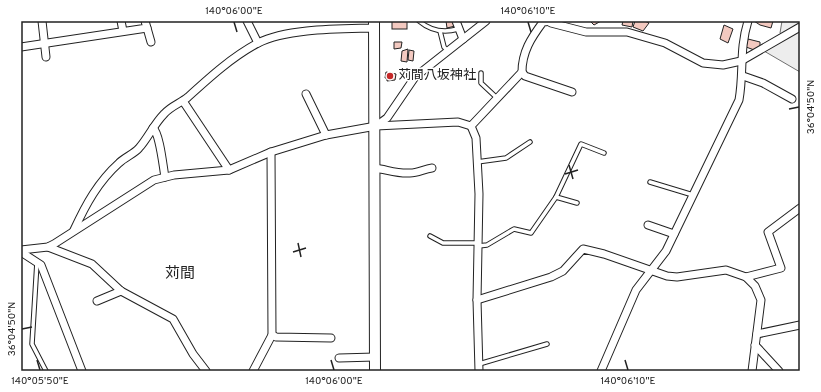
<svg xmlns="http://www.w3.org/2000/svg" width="821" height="392" viewBox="0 0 821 392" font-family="Overpass,'Noto Sans JP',sans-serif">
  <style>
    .parking { fill: #ededed; stroke: #6f6f6f }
    .building { fill: #f3c9c0; stroke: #222 }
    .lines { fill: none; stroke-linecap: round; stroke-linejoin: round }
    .lane-casing { stroke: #222; stroke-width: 5.5 }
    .street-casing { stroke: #222; stroke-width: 9 }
    .secondary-casing { stroke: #222; stroke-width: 12 }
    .lane { stroke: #fff; stroke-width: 3.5 }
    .street { stroke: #fff; stroke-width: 7 }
    .secondary { stroke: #fff; stroke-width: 10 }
    .ticks { fill: none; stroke: #222; stroke-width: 1.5 }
    .poi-dot { fill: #c62828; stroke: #fff; stroke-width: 1.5 }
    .labels { text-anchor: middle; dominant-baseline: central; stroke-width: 3; stroke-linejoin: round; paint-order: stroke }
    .poi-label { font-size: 13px; fill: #222; stroke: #fff; text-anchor: start }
    .quarter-label { font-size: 15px; fill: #222; stroke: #fff }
    .neatline { fill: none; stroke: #222; stroke-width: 1.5 }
    .ticks-label { font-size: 10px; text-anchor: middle; fill: #222 }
  </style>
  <rect width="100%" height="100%" fill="#fff"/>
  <g class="parking">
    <polygon points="782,21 800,21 800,24 782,35 780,33"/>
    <polygon points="800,29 800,72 764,51"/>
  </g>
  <g class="building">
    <rect x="392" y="21" width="15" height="8"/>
    <polygon points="446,21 454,21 455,26 447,28"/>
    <polygon points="590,21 601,21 594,25"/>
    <polygon points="623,21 633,21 632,27 622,25"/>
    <polygon points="635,21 645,21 649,23 643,31 633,27"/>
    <polygon points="754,21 773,21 771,28 760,25"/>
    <polygon points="724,25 733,29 728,43 720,39"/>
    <polygon points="748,39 760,42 760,48 757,51 746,47"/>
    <polygon points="394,42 402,42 401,48 394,49"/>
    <polygon points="408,49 407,62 401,61 402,51"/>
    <polygon points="409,50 414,51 413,61 408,60"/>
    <polygon points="386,72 396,74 395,80 387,81 387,78 385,78"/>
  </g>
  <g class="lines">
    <defs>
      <g id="lane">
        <path d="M 419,21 C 431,31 444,33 458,29"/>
        <polyline points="440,31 444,47 448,51"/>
        <polyline points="481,73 481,83 497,98"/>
        <polyline points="477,162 506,158 530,142"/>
        <polyline points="650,182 693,195"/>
        <polyline points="556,197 581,144 604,153"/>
        <polyline points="430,236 443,243 477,243"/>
        <polyline points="478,246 487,245 514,229 531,233 556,197 577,203"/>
        <polyline points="37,262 32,344 46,371"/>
        <polyline points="479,364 547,344"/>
      </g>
      <g id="street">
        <polyline points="42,21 46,57"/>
        <polyline points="121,21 123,31"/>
        <polyline points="247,21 258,43"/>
        <polyline points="456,21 463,39"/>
        <polyline points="551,23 586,32 627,32 665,43 703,63 723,65 741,61 800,27"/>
        <polyline points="147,28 151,42"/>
        <polyline points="21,47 147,28 145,21"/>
        <polyline points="522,72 525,76 572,92"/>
        <polyline points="743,76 763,83 792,99"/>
        <polyline points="306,94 326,135"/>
        <polyline points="183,101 229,170"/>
        <polyline points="376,126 387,118 415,77 486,21"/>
        <polyline points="471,126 476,138 479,194 477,300 479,371"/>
        <path d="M 153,128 C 160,134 163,167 165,177"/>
        <path d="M 375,168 C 388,170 398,174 410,173 C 418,173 424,169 432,168"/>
        <polyline points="648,225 674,234"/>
        <path d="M 74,230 C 86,204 98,182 119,163 C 125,157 134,154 139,148 C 148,138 154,124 164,114 C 171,106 181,103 188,97 C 210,77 232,57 258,43 C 288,28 341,29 374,28"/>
        <polyline points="48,247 92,264 121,291 173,319 193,354 206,371"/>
        <path d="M 21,250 L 48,247 L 54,244 L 154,180 L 174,175 L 229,170 L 271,152 L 326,135 L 376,126 L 458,122 L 471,126 L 522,72 C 522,52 531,38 543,22 L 554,21"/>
        <polyline points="21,252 41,265 82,371"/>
        <polyline points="746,277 781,268 768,232 800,208"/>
        <polyline points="477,300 551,277 563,271 583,249 604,254 667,276 677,277 726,270 746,277 755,286 761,300 752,371"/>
        <polyline points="97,301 121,291"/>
        <polyline points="757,334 800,325"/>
        <polyline points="272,335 276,337 331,338"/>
        <polyline points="755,345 779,371"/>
        <polyline points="339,358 375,357"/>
        <polyline points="253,371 272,335 271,152"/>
        <path d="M 601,371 L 636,290 L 666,251 L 739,100 C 744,72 739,50 748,21"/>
      </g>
      <polyline id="secondary" points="374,21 375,371"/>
    </defs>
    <use href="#lane" class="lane-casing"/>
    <use href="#street" class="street-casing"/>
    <use href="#secondary" class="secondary-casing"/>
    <use href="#lane" class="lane"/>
    <use href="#street" class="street"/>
    <use href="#secondary" class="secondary"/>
  </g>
  <path class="ticks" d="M 234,22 L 237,32M 528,22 L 531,32M 789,109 L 799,107M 569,165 L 573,179M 565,174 L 578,170M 298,243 L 301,257M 293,252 L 306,248M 22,329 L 32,327M 37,360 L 40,370M 331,360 L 334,370M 625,360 L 628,370"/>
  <circle class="poi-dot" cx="390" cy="76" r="4"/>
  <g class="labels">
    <g class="poi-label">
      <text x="398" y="76">苅間八坂神社</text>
    </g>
    <g class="quarter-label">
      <text x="180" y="274">苅間</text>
    </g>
  </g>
  <rect width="821" height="392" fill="none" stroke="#ffffff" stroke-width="44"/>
  <rect x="22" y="22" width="777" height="348" class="neatline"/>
  <g class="ticks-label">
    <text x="234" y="14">140°06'00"E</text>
    <text x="528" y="14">140°06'10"E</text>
    <text transform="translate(810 107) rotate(-90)" y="4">36°04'50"N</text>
    <text transform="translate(11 329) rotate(-90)" y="4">36°04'50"N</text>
    <text x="40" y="384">140°05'50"E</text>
    <text x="334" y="384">140°06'00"E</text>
    <text x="628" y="384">140°06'10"E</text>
  </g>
</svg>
